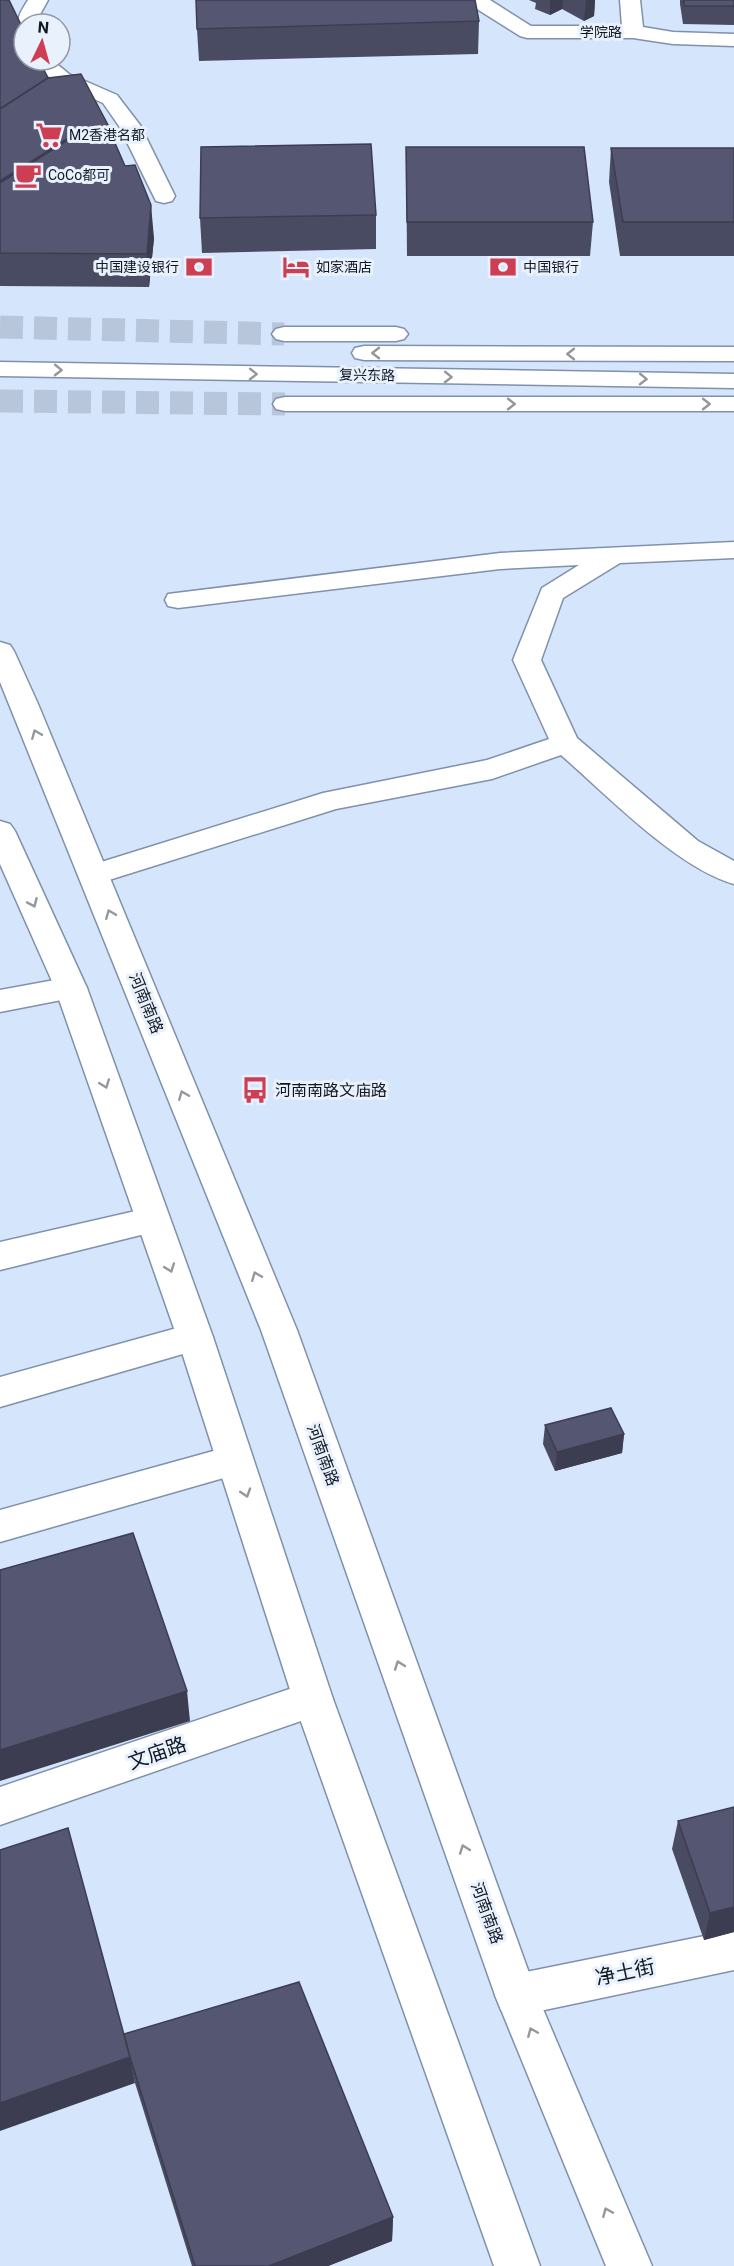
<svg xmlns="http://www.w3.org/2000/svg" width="734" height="2266" viewBox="0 0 734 2266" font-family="Roboto,'Noto Sans SC',sans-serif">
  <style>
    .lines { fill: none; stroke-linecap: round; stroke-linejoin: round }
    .major-tunnel { stroke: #b8c6db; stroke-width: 23; stroke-dasharray: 23 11; stroke-linecap: butt }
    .minor-casing { stroke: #7f91ab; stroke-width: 3 }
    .major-casing { stroke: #7f91ab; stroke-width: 3 }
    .minor { fill: #fff; fill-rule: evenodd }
    .major { fill: #fff; fill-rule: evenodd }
    .wall { fill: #494b62 }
    .shaded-wall { fill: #3c3d50 }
    .building { fill: #555772; stroke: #3c3d50; stroke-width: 1.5 }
    .oneway { stroke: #94979c }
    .labels { text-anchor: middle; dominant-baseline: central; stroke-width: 6; stroke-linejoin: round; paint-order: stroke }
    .far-street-label { font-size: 14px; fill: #111822; stroke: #e9f1fd }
    .far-poi-label { font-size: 14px; fill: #111822; stroke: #e9f1fd; text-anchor: start }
    .street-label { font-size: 16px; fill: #111822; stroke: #e9f1fd }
    .poi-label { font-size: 16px; fill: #111822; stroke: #e9f1fd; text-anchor: start }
    .near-street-label { font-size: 20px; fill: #111822; stroke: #e9f1fd }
  </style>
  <rect width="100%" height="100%" fill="#d5e5fc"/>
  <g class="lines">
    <g class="major-tunnel">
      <polyline points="0,327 284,334"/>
      <polyline points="0,401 285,404"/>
    </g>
    <defs>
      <g id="minor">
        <path d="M 28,0 L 48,0 L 38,18 L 39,24 L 24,24 L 24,29 C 13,21 22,10 28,0 Z"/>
        <polygon points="466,0 490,0 531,26 622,26 620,0 640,0 643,27 673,32 734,34 734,46 673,44 633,38 527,38 520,36 469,4"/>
        <polygon points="29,60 52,60 69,74 117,95 140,125 175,196 172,201 164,203 156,201 119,126 103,103 55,82"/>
        <path d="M 734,542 L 734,558 L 620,563 L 563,598 L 541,660 L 577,738 L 698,841 L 734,861 L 734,884 C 677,868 607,795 561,755 L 492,779 L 336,809 L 93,885 L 82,882 L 78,875 L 82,868 L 323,793 L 487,760 L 549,739 L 513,660 L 542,588 L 579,565 L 500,569 L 178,608 L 168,606 L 165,600 L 168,594 L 500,553 Z"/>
        <polygon points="71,977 82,980 87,988 82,996 0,1012 0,990"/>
        <polygon points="153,1207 165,1211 170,1220 165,1229 0,1270 0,1242"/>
        <polygon points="195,1323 207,1327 213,1337 207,1347 0,1407 0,1377"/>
        <polygon points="235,1445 248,1449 253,1460 248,1471 0,1542 0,1510"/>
        <polygon points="313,1681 327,1686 333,1699 327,1712 0,1825 0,1787"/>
        <polygon points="734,1930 734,1970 516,2016 501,2010 495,1995 501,1980 516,1974"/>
      </g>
      <g id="major">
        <polygon points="284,327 396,327 404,329 408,334 404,339 396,341 284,341 276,339 272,334 276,329"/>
        <polygon points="364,346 734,347 734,361 364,360 355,358 352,353 355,348"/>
        <polygon points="0,362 734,374 734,388 0,376"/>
        <polygon points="285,397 734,397 734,411 285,411 276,409 273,404 276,399"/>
        <polygon points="0,642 10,645 14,651 38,704 297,1330 537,1995 652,2266 606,2266 495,1995 261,1330 0,682"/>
        <polygon points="0,821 10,824 15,831 87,988 213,1337 333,1699 540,2266 494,2266 293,1699 177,1337 55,988 0,864"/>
      </g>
    </defs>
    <use href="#minor" class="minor-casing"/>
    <use href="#major" class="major-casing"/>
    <use href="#minor" class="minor"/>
    <use href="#major" class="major"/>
  </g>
  <g class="wall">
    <polygon points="0,0 48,78 108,127 154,238 149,287 0,286"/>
    <polygon points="529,0 595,0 594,16 584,21 562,9 550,15 535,9 536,3"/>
    <polygon points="680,0 734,0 734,25 683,24 680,4"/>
    <polygon points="479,21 478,54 199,61 197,29"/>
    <polygon points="406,147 593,222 590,256 407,256"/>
    <polygon points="611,148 734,148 734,256 620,256 609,182"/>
    <polygon points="376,215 376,249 202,253 200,218"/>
    <polygon points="545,1425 624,1434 622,1453 555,1471 543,1444"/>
    <polygon points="678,1821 734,1932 704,1940 672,1849"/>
    <polygon points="124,2034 393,2217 392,2241 328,2266 192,2266 135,2083"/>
  </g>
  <g class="shaded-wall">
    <polygon points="550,0 563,0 562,9 550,15"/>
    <polygon points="586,0 595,0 594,16 584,21"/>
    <polygon points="108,125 110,159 0,218 0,181 80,131"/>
    <polygon points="151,205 154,238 149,287 147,254"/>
    <polygon points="624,1434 622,1453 555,1471 557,1452"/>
    <polygon points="187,1691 190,1721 0,1781 0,1750"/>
    <polygon points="734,1907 734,1932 704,1940 710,1913"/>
    <polygon points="130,2057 135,2083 0,2131 0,2103"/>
    <polygon points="393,2217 392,2241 328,2266 269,2266"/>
  </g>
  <g class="building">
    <polygon points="0,0 9,0 24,31 24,60 39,60 48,78 0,109"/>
    <polygon points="196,0 475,0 479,21 197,29"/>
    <rect x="684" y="0" width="50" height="6"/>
    <polygon points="81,74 108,125 80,131 0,181 0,109 48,78"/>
    <polygon points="108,127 125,166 135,165 151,205 147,254 0,253 0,183 80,132"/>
    <polygon points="371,144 376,215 200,218 201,147"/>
    <polygon points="406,147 584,147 593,222 407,222"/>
    <polygon points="611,148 734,148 734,222 623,222"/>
    <polygon points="611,1408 624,1434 557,1452 545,1425"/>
    <polygon points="133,1533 187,1691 0,1750 0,1570"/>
    <polygon points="734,1807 734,1907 710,1913 678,1821"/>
    <polygon points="68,1828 130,2057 0,2103 0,1850"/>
    <polygon points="299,1982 393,2217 269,2266 195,2266 130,2057 124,2034"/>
  </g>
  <defs><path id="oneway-chevron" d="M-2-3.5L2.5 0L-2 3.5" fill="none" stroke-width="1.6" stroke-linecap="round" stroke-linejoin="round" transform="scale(1.5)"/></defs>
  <g class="oneway">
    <use href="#oneway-chevron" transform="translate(376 353) rotate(-180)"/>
    <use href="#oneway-chevron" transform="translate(571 354) rotate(-180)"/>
    <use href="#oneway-chevron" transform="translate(58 370) rotate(1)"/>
    <use href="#oneway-chevron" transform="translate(253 374) rotate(1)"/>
    <use href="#oneway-chevron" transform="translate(448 377) rotate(1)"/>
    <use href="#oneway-chevron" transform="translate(643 379) rotate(1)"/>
    <use href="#oneway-chevron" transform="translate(511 404)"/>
    <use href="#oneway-chevron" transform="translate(706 404)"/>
    <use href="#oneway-chevron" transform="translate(36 734) rotate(-112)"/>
    <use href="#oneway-chevron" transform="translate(33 903) rotate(66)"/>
    <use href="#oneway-chevron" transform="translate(110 914) rotate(-112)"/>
    <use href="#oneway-chevron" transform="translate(105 1084) rotate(70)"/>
    <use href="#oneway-chevron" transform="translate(183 1095) rotate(-112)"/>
    <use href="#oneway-chevron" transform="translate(170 1268) rotate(70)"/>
    <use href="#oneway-chevron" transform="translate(256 1276) rotate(-112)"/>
    <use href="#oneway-chevron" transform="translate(246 1493) rotate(72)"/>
    <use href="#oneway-chevron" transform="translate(399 1665) rotate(-110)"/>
    <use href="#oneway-chevron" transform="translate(464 1849) rotate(-110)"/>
    <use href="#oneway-chevron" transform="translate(532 2032) rotate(-113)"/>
    <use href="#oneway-chevron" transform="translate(607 2212) rotate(-113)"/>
  </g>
  <defs>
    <symbol id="supermarket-bare" viewBox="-9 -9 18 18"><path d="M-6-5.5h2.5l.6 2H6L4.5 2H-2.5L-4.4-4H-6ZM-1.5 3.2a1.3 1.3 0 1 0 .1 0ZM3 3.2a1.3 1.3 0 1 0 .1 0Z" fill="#ce3e53" stroke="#e9f1fd" stroke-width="2.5" paint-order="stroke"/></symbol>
    <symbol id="cafe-bare" viewBox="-9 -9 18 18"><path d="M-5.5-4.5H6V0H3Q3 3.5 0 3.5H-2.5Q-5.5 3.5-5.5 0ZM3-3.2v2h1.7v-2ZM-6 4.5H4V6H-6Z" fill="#ce3e53" stroke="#e9f1fd" stroke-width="2.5" paint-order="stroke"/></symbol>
    <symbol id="bank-bare" viewBox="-9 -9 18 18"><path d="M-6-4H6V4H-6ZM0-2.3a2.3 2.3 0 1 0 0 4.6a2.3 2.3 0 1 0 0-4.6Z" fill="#ce3e53" stroke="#e9f1fd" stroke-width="2.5" paint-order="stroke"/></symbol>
    <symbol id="hotel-bare" viewBox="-9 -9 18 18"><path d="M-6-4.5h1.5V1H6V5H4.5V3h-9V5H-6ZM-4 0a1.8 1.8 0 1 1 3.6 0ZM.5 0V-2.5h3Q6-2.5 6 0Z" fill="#ce3e53" stroke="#e9f1fd" stroke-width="2.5" paint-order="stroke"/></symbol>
    <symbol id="bus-bare" viewBox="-9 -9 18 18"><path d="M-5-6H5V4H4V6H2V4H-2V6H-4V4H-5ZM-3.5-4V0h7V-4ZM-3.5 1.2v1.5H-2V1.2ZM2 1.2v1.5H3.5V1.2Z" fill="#ce3e53" stroke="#e9f1fd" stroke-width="2.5" paint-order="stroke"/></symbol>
  </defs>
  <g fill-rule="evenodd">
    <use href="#supermarket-bare" x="30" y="116" width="38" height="38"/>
    <use href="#cafe-bare" x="9" y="156" width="38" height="38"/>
    <use href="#bank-bare" x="180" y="248" width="38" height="38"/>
    <use href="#hotel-bare" x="277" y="248" width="38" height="38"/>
    <use href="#bank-bare" x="484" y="248" width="38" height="38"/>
    <use href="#bus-bare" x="236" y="1071" width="38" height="38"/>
  </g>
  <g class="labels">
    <g class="far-street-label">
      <text x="601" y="32">学院路</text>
      <text transform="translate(367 375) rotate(1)">复兴东路</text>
    </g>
    <g class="far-poi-label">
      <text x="69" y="135">M2香港名都</text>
      <text x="48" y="175">CoCo都可</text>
      <text x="179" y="267" text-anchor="end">中国建设银行</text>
      <text x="316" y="267">如家酒店</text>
      <text x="523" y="267">中国银行</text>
    </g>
    <g class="street-label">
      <text transform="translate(146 1003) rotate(68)">河南南路</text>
      <text transform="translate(323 1455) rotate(70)">河南南路</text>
      <text transform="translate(487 1913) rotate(70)">河南南路</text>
    </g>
    <g class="poi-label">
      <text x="275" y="1090">河南南路文庙路</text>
    </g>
    <g class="near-street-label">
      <text transform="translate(157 1753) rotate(-19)">文庙路</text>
      <text transform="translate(625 1972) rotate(-12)">净土街</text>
    </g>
  </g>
  <g transform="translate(42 42) rotate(5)"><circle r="28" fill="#e9f1fd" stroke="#939aa5" stroke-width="1.5"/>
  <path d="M0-4.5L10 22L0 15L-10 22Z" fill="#ce3e53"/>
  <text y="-9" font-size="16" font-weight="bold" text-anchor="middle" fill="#111822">N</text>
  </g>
</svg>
